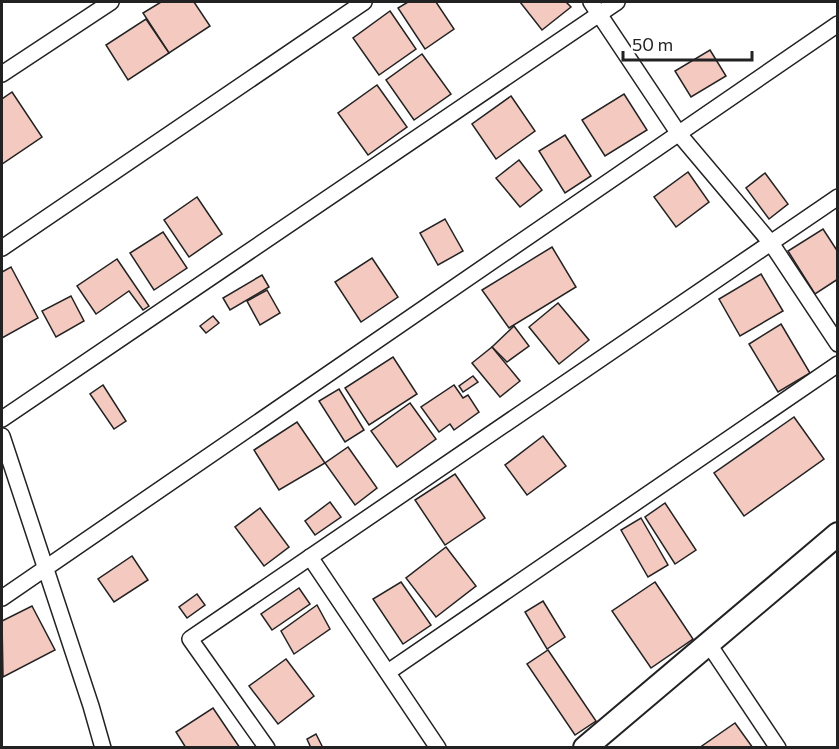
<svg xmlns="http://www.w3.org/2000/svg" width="839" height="749" viewBox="0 0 839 749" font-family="Commissioner,sans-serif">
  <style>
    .building { fill: #f3c9c0; stroke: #222; stroke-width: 1.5 }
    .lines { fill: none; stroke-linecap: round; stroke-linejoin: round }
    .street-casing { stroke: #222; stroke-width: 18 }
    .secondary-casing { stroke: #222; stroke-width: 26 }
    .street { stroke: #fff; stroke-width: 15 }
    .secondary { stroke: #fff; stroke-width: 22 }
  </style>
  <rect width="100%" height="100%" fill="#fff"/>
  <g class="building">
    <polygon points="161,2 194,2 210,26 169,53 143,13"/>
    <polygon points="408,2 436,2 454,29 425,49 398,8"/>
    <polygon points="520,2 566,2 571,7 542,30"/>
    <polygon points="390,11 416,49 379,75 353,38"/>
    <polygon points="146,19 169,53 128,80 106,45"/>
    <polygon points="710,50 726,76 691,97 675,71"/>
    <polygon points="422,54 451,94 414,120 386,80"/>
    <polygon points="377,85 407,127 368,155 338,113"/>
    <polygon points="12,92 42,137 2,164 2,99"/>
    <polygon points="624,94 647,130 605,156 582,120"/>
    <polygon points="511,96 535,131 496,159 472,124"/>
    <polygon points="565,135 591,176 565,193 539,151"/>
    <polygon points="519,160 542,190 520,207 496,178"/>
    <polygon points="688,172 709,202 676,227 654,197"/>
    <polygon points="765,173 788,204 769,219 746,188"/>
    <polygon points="197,197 222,234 189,257 164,220"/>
    <polygon points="445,219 463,251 438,265 420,233"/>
    <polygon points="823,229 838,252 838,279 815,294 788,251"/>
    <polygon points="163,232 187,268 154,290 130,253"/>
    <polygon points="552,247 576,287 509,328 482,290"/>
    <polygon points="372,258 398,297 361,322 335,282"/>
    <polygon points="117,259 149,306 143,310 129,291 96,314 77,286"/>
    <polygon points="11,267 38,318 2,338 2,272"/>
    <polygon points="761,274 783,311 740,336 719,299"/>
    <polygon points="262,275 269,287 230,310 223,298"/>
    <polygon points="267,290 280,313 260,325 247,301"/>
    <polygon points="71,296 84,321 56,337 42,311"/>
    <polygon points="558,303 589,340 559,364 529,327"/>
    <polygon points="213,316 219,323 206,333 200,326"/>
    <polygon points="781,324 810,373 778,392 749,344"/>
    <polygon points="514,326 529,346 507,362 492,347"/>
    <polygon points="492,347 520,381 500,397 472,363"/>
    <polygon points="393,357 417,394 369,425 345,388"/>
    <polygon points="473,376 478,382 463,392 459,386"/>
    <polygon points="103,385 126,421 114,429 90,394"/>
    <polygon points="454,385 463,398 468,395 479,412 454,430 450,424 439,432 421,407"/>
    <polygon points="339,389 364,430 345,442 319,401"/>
    <polygon points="410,403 436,439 397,467 371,431"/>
    <polygon points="794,417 824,459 744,516 714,473"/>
    <polygon points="297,422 325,463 279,490 254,450"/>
    <polygon points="543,436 566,466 527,495 505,465"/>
    <polygon points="348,447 377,488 355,505 325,463"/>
    <polygon points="455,474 485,518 445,545 415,500"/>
    <polygon points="330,502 341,517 315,535 305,521"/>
    <polygon points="665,503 696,550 675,564 645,517"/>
    <polygon points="260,508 289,547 264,566 235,527"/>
    <polygon points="641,518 668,565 648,577 621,530"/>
    <polygon points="446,547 476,586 436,617 406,578"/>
    <polygon points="132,556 148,580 114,602 98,579"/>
    <polygon points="401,582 431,625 403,644 373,599"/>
    <polygon points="655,582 693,639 651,668 612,611"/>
    <polygon points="299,588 310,604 272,630 261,614"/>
    <polygon points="197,594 205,605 187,618 179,607"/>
    <polygon points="543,601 565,637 547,649 525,612"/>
    <polygon points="317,605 330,629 294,654 281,631"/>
    <polygon points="32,606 55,650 3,677 2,621"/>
    <polygon points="548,650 596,721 575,735 527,664"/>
    <polygon points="286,659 314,696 278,724 249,686"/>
    <polygon points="213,708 240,748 186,748 176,732"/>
    <polygon points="735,723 753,748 699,748"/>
    <polygon points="316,734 323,748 311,748 307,739"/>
  </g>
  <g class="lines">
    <defs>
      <g id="street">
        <polyline points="591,2 679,134 771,243 838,344"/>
        <polyline points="2,74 111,2"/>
        <polyline points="2,248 364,2"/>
        <polyline points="2,419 617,2"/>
        <polyline points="2,436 91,706 103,748"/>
        <polyline points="310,557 438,748"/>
        <polyline points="2,598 838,24"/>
        <polyline points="708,643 778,748"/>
        <polyline points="388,672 838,364"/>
        <polyline points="267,748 190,639 838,197"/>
      </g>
      <polyline id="secondary" points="585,748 838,534"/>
    </defs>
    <use href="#street" class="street-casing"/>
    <use href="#secondary" class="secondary-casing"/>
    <use href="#street" class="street"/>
    <use href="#secondary" class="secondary"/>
  </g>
  <rect width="839" height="749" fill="none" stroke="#222222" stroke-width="6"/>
  <path d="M623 51v9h129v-9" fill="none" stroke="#222222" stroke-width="3"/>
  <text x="632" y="51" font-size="18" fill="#222222" stroke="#ffffff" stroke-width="4.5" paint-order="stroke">50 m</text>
</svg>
